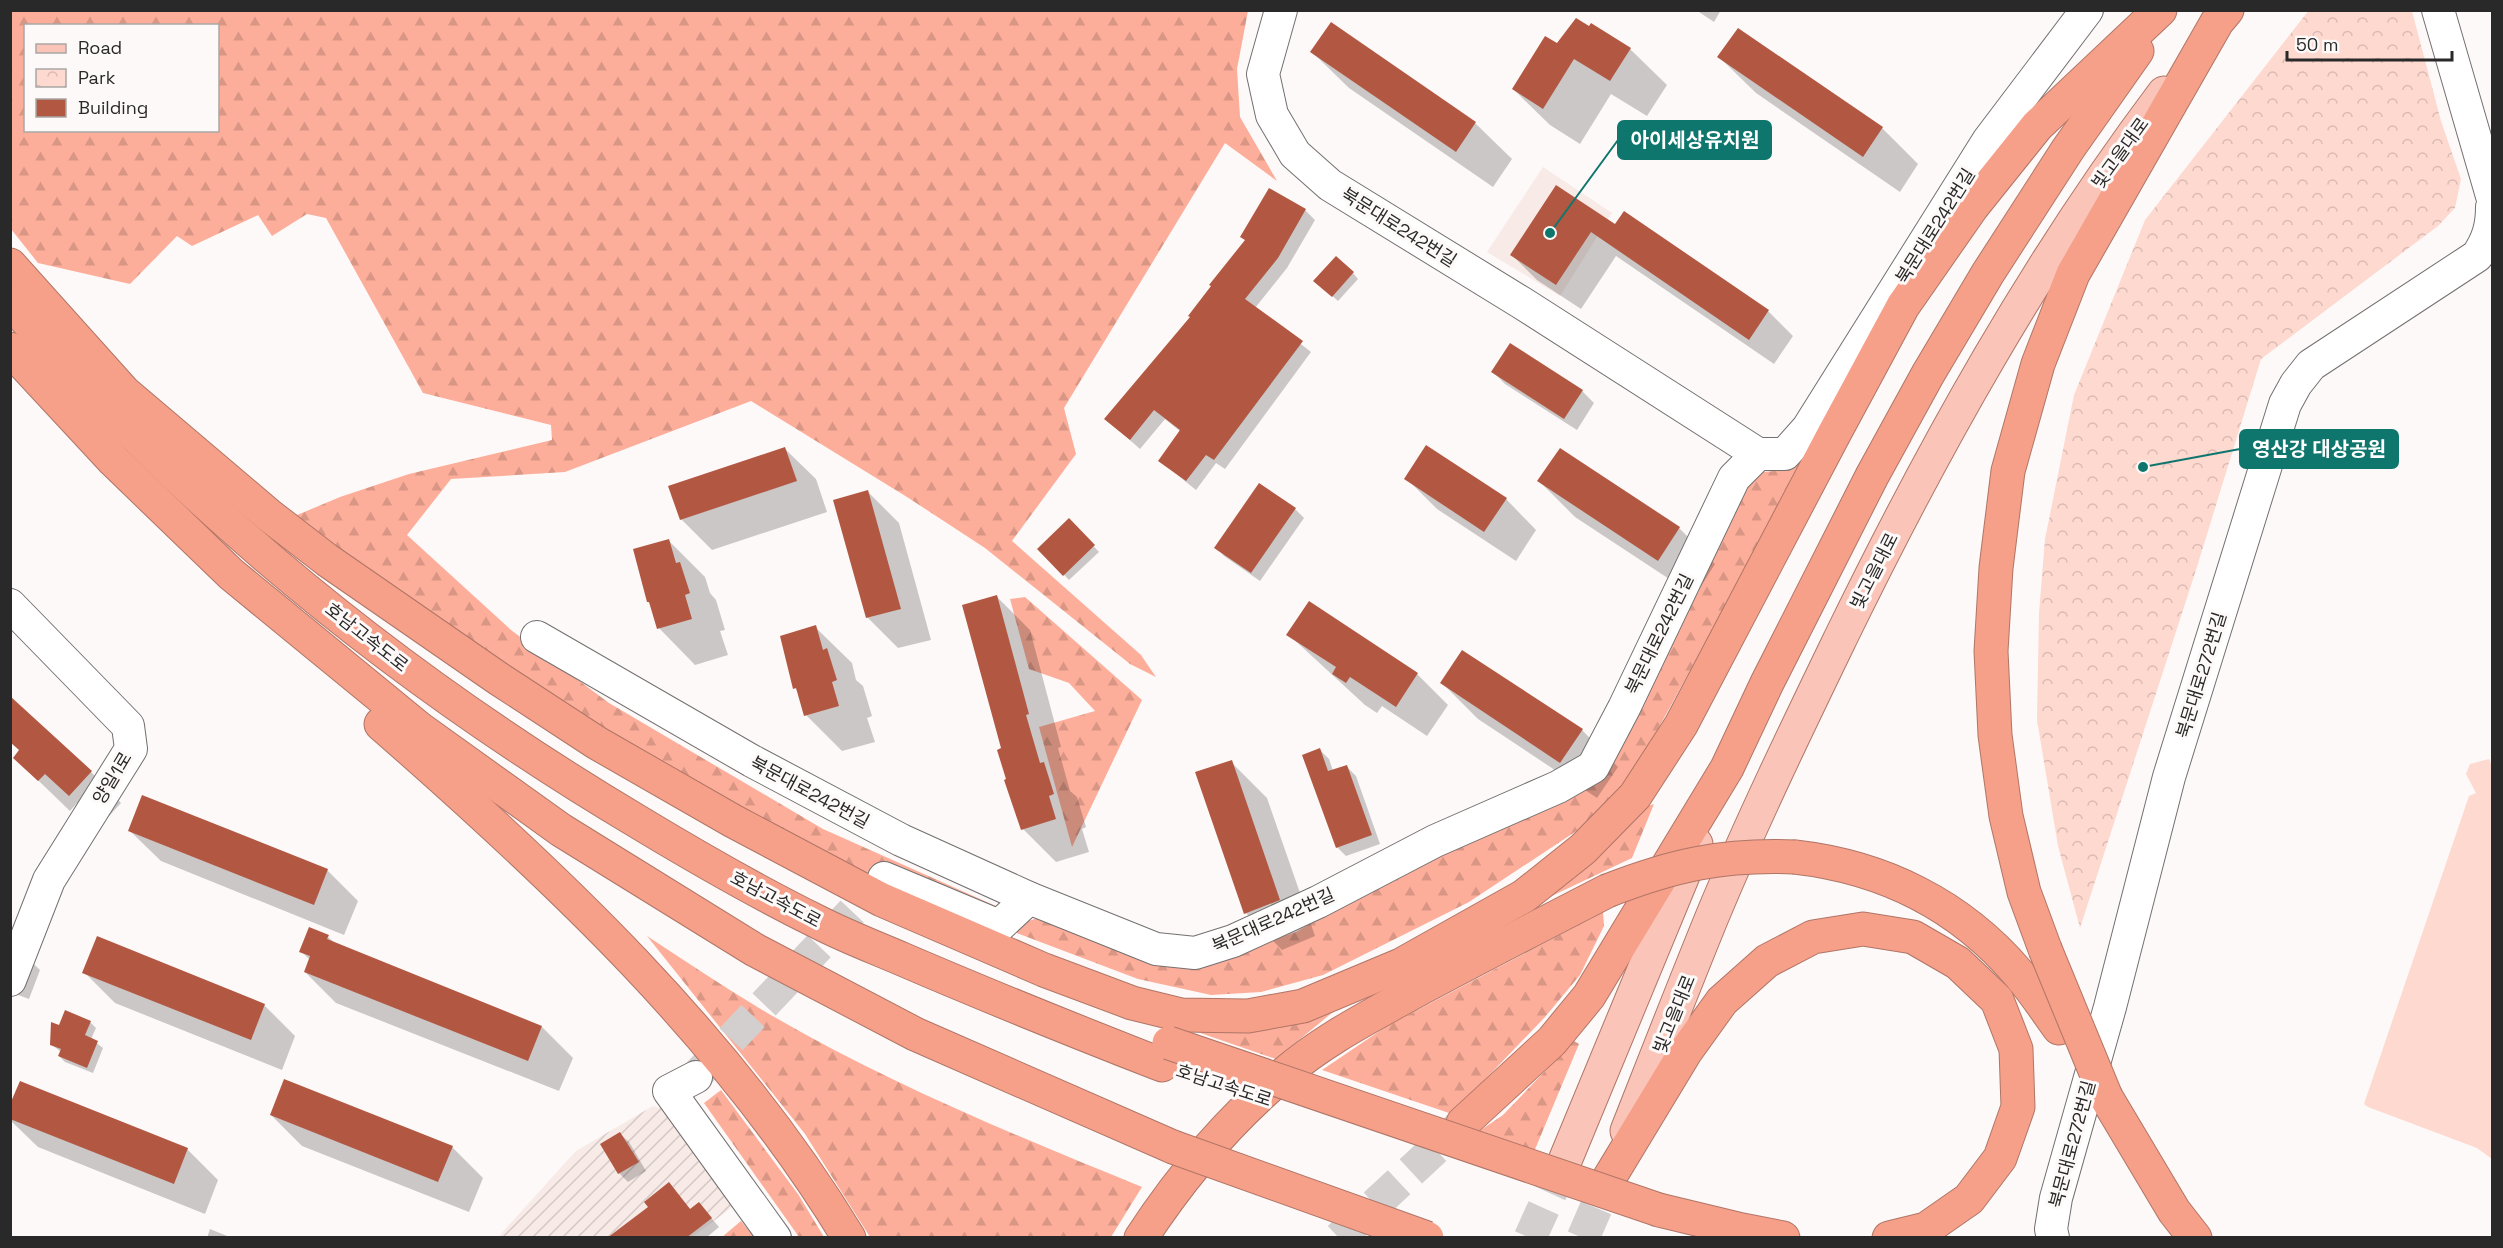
<svg xmlns="http://www.w3.org/2000/svg" width="2503" height="1248" viewBox="0 0 2503 1248" font-family="'Space Grotesk','Noto Sans KR',sans-serif">
  <style>
    .built { fill: #f7eae7 }
    .industrial { fill: url(#industrial-furrows) }
    .forest { fill: url(#forest-firs); fill-rule: evenodd }
    .park { fill: url(#park-crowns) }
    .pitch { fill: #fed9d0 }
    .shadow { fill: #0003 }
    .building { fill: #b25842 }
    .lines { fill: none; stroke-linecap: round; stroke-linejoin: round }
    .minor-tunnel { stroke: #d3cfcf; stroke-width: 32; stroke-dasharray: 32 16; stroke-linecap: butt }
    .major-tunnel { stroke: #d3cfcf; stroke-width: 33; stroke-dasharray: 33 16; stroke-linecap: butt }
    .highway-tunnel { stroke: #d3cfcf; stroke-width: 33; stroke-dasharray: 33 16; stroke-linecap: butt }
    .minor-casing { stroke: #747070; stroke-width: 34 }
    .major-casing { stroke: #af7667; stroke-width: 35 }
    .highway-casing { stroke: #af7667; stroke-width: 35 }
    .minor { stroke: #fff; stroke-width: 32 }
    .major { stroke: #fac5b8; stroke-width: 33 }
    .highway { stroke: #f69f89; stroke-width: 33 }
    .highway-bridge-casing { stroke: #af7667; stroke-width: 35; stroke-linecap: butt }
    .highway-bridge { stroke: #f69f89; stroke-width: 33 }
    .labels { text-anchor: middle; dominant-baseline: central; stroke-width: 6; stroke-linejoin: round; paint-order: stroke }
    .street-label { font-size: 18px; fill: #2a2929; stroke: #fdf9f8 }
    .leader { fill: none; stroke: #0f766e; stroke-width: 2 }
    .callout-dot { fill: #0f766e; stroke: #fdf9f8; stroke-width: 2 }
    .callout { fill: #0f766e; stroke: #0f766e; stroke-width: 2 }
    .callout-label { font-size: 20px; text-anchor: middle; font-weight: bold; fill: #fff }
  </style>
  <defs>
    <pattern id="industrial-furrows" width="10" height="10" patternUnits="userSpaceOnUse" patternTransform="scale(1.5)"><rect width="10" height="10" fill="#f7eae7"/><path d="M-1 1l2-2M0 10L10 0M9 11l2-2" fill="none" stroke="#d4c9c6"/></pattern>
    <pattern id="forest-firs" width="22" height="20" patternUnits="userSpaceOnUse" patternTransform="scale(1.5)"><rect width="22" height="20" fill="#fdae9a"/><path d="M5 1l3.5 6h-7zM16 11l3.5 6h-7z" fill="#d99685"/></pattern>
    <pattern id="park-crowns" width="20" height="18" patternUnits="userSpaceOnUse" patternTransform="scale(1.5)"><rect width="20" height="18" fill="#fed9d0"/><path d="M2 6a3 3 0 1 1 6 0M12 15a3 3 0 1 1 6 0" fill="none" stroke="#dabab3"/></pattern>
  </defs>
  <rect width="100%" height="100%" fill="#fdf9f8"/>
  <polygon class="built" points="1543,167 1612,213 1560,296 1487,252"/>
  <polygon class="industrial" points="653,1106 663,1109 735,1205 692,1237 499,1236 576,1151"/>
  <g class="forest">
    <path d="M 10,11 L 1248,11 L 1237,69 L 1240,117 L 1277,181 L 1225,143 L 1064,408 L 1076,454 L 1012,541 L 1141,655 L 1156,677 L 1130,664 L 985,548 L 907,497 L 751,401 L 565,472 L 451,479 L 407,535 L 511,630 L 609,703 L 823,829 L 998,907 L 990,916 L 869,879 L 599,732 L 290,518 L 340,497 L 409,474 L 552,440 L 551,425 L 423,393 L 326,218 L 307,214 L 272,236 L 258,215 L 192,246 L 177,236 L 130,284 L 38,263 L 11,229 ZM 26,26 L 218,26 L 218,130 L 26,130 Z"/>
    <polygon points="1790,457 1804,462 1635,771 1590,822 1469,902 1323,975 1261,992 1211,995 1138,979 1006,929 1040,917 1151,964 1206,961 1296,932 1441,848 1602,776 1751,473 1774,471"/>
    <polygon points="1025,597 1142,700 1072,847 1039,727 1095,711 1069,683 1029,669 1010,599"/>
    <polygon points="1654,804 1632,858 1539,902 1635,810"/>
    <polygon points="1603,912 1604,926 1580,975 1545,1017 1452,1114 1322,1070 1387,1026"/>
    <path d="M 647,936 C 684,960 721,985 759,1008 C 880,1080 1012,1134 1142,1187 L 1111,1237 L 870,1237 L 805,1134 Z"/>
    <polygon points="1339,1007 1276,1059 1180,1026"/>
    <polygon points="1574,1041 1579,1044 1531,1159 1469,1138 1503,1115"/>
    <polygon points="721,1090 798,1194 824,1237 799,1237 704,1103"/>
    <polygon points="741,1221 754,1237 722,1237"/>
  </g>
  <polygon class="park" points="2309,10 2412,11 2441,121 2461,179 2455,208 2438,226 2261,359 2196,570 2080,928 2058,846 2037,720 2039,613 2045,539 2074,395 2145,220"/>
  <polygon class="pitch" points="2489,759 2492,766 2492,1159 2477,1148 2368,1107 2364,1104 2469,796 2476,793 2466,774 2470,764"/>
  <g class="shadow">
    <polygon points="1696,10 1721,10 1714,22"/>
    <polygon points="1557,45 1630,49 1667,85 1647,116 1611,94 1580,144 1550,125 1513,89"/>
    <polygon points="1312,52 1475,123 1512,159 1493,187 1349,88"/>
    <polygon points="1719,57 1882,128 1918,164 1900,192 1756,93"/>
    <polygon points="1556,187 1615,226 1768,311 1793,336 1774,364 1616,256 1581,309 1537,280 1512,255"/>
    <polygon points="1305,210 1315,220 1287,268 1255,308 1311,352 1225,469 1216,463 1196,490 1160,461 1181,432 1165,419 1140,449 1106,419"/>
    <polygon points="1353,273 1358,279 1338,301 1321,286"/>
    <polygon points="1511,345 1582,391 1594,403 1577,430 1505,384 1493,372"/>
    <polygon points="785,449 816,479 827,512 712,550 681,519"/>
    <polygon points="1406,478 1506,499 1536,530 1516,561 1437,509"/>
    <polygon points="1539,481 1679,528 1715,564 1695,596 1575,517"/>
    <polygon points="868,492 899,523 931,640 898,648 867,617"/>
    <polygon points="1295,509 1304,518 1260,581 1224,556 1216,547"/>
    <polygon points="1069,520 1099,552 1069,580 1039,549"/>
    <polygon points="668,540 705,577 710,593 716,600 725,630 720,631 728,655 695,665 659,628 652,605 648,602"/>
    <polygon points="997,597 1030,630 1061,747 1058,748 1070,791 1077,797 1086,827 1082,829 1089,852 1056,862 1023,829 1008,780 1003,750"/>
    <polygon points="815,627 852,663 856,680 863,686 872,716 867,718 875,742 842,751 806,715 799,692 795,688"/>
    <polygon points="1288,634 1417,674 1448,705 1427,736 1382,706 1377,713 1365,705"/>
    <polygon points="1442,683 1582,730 1618,767 1597,798 1478,719"/>
    <polygon points="1320,750 1329,759 1333,771 1347,767 1356,776 1380,844 1346,856 1337,847"/>
    <polygon points="20,751 91,772 121,803 101,825 77,803 70,811 15,758"/>
    <polygon points="1231,762 1267,798 1315,936 1282,950 1246,913"/>
    <polygon points="130,831 327,870 358,901 344,935 161,861"/>
    <polygon points="328,937 336,944 542,1027 573,1058 559,1091 336,1003 305,972 310,960 301,951"/>
    <polygon points="10,941 40,970 29,999 10,992"/>
    <polygon points="84,972 264,1005 295,1036 282,1070 115,1003"/>
    <polygon points="90,1022 96,1028 91,1039 103,1048 93,1073 65,1062 59,1056 61,1052 51,1044 60,1027"/>
    <polygon points="10,1108 187,1149 218,1180 205,1214 38,1147 10,1120"/>
    <polygon points="271,1115 452,1147 483,1178 469,1212 302,1146"/>
    <polygon points="620,1134 629,1142 646,1171 628,1182 619,1173"/>
    <polygon points="669,1184 691,1210 699,1204 719,1227 706,1238 609,1238 650,1207"/>
    <polygon points="210,1229 232,1238 207,1238"/>
  </g>
  <g class="building">
    <polygon points="1576,18 1589,26 1591,23 1631,48 1610,81 1574,59 1543,109 1512,89 1545,36 1557,43"/>
    <polygon points="1331,22 1476,122 1456,152 1310,52"/>
    <polygon points="1738,28 1883,127 1863,157 1717,57"/>
    <polygon points="1556,185 1615,224 1624,211 1769,310 1749,340 1591,232 1556,285 1510,255"/>
    <polygon points="1269,188 1306,209 1278,258 1245,299 1303,341 1214,460 1206,455 1186,481 1158,461 1180,430 1154,410 1130,440 1104,419 1190,317 1188,316 1211,286 1209,285 1245,240 1240,237"/>
    <polygon points="1336,256 1354,272 1332,297 1313,281"/>
    <polygon points="1510,343 1583,390 1564,419 1491,372"/>
    <polygon points="1426,445 1507,498 1484,532 1404,479"/>
    <polygon points="785,447 797,481 680,520 668,486"/>
    <polygon points="1560,448 1680,527 1658,561 1537,481"/>
    <polygon points="1259,483 1296,508 1251,573 1214,548"/>
    <polygon points="868,490 901,609 866,618 833,500"/>
    <polygon points="1069,518 1095,545 1063,576 1037,549"/>
    <polygon points="669,539 676,563 680,562 690,593 685,595 692,619 657,629 649,602 647,602 633,549"/>
    <polygon points="997,595 1029,714 1026,715 1040,763 1044,762 1054,794 1049,796 1056,819 1021,830 1004,780 1006,779 997,750 1001,748 962,605"/>
    <polygon points="1309,601 1418,673 1396,707 1350,677 1346,683 1332,674 1336,667 1286,635"/>
    <polygon points="816,625 823,650 827,648 837,680 832,682 839,706 804,716 796,688 793,689 780,636"/>
    <polygon points="1462,650 1583,729 1560,763 1440,683"/>
    <polygon points="10,696 92,771 69,796 45,774 38,781 13,758 19,750 10,742"/>
    <polygon points="1320,748 1328,771 1347,765 1372,835 1336,848 1302,755"/>
    <polygon points="1232,760 1280,900 1244,914 1195,772"/>
    <polygon points="142,795 328,869 314,905 128,831"/>
    <polygon points="309,927 329,935 327,939 542,1026 528,1061 304,972 310,956 299,952"/>
    <polygon points="97,936 265,1004 251,1040 82,973"/>
    <polygon points="65,1010 91,1021 85,1035 98,1041 87,1068 58,1056 61,1049 50,1045 51,1022 59,1025"/>
    <polygon points="284,1079 453,1146 438,1182 270,1115"/>
    <polygon points="20,1081 188,1148 174,1184 10,1119 10,1104"/>
    <polygon points="620,1132 639,1162 618,1174 600,1144"/>
    <polygon points="669,1182 690,1209 699,1202 712,1218 686,1238 607,1238 648,1207 644,1202"/>
  </g>
  <g class="lines">
    <polyline class="minor-tunnel" points="698,1074 884,878"/>
    <g class="major-tunnel">
      <polyline points="1530,1238 1564,1163"/>
      <polyline points="1583,1238 1608,1180"/>
    </g>
    <polyline class="highway-tunnel" points="1339,1238 1463,1123"/>
    <defs>
      <g id="minor">
        <polyline points="1281,10 1263,74 1272,115 1295,154 1330,185 1522,303 1758,454 1785,454 1808,428 1988,141 2087,10"/>
        <polyline points="2438,10 2492,196"/>
        <polyline points="10,605 128,726 131,749 49,880 10,980"/>
        <polyline points="537,637 752,761 901,840 1029,898 1156,949 1195,953 1233,941 1318,902 1435,841 1558,787 1593,767 1624,708 1734,478 1758,454"/>
        <polyline points="884,878 999,926 1029,898"/>
        <polyline points="696,1077 669,1091 775,1238"/>
        <path d="M 2053,1238 L 2051,1229 L 2056,1198 L 2110,1007 L 2169,777 L 2285,404 L 2296,384 L 2311,365 L 2477,256 C 2488,240 2492,226 2492,207"/>
      </g>
      <g id="major">
        <path d="M 1627,1131 C 1655,1060 1683,988 1712,917 C 1751,823 1796,730 1840,639 C 1933,448 2036,263 2164,93"/>
        <polyline points="1564,1163 1696,844"/>
      </g>
      <g id="highway">
        <polyline points="10,265 124,392 270,516 327,560 499,679 597,743 733,821 882,900 1044,970 1132,1003 1181,1015 1248,1016 1303,1006 1401,965 1524,896 1583,849 1635,796 1681,725 1834,434 1903,306 1972,207 2037,126 2160,10"/>
        <path d="M 10,301 C 190,511 403,682 640,823 C 698,858 757,892 818,922 C 845,936 874,947 902,959 C 988,996 1075,1031 1162,1065"/>
        <polyline points="10,349 114,461 231,574 420,729 561,830 755,950 915,1034 1173,1147"/>
        <path d="M 381,724 C 555,876 728,1038 849,1238"/>
        <path d="M 1795,857 C 1883,867 1960,905 2018,973 C 2033,990 2046,1010 2059,1028"/>
        <polyline points="2045,949 2024,892 2006,816 1995,735 1991,651 1996,568 2008,471 2038,364 2073,274 2217,22 2227,10"/>
        <polyline points="2106,1097 2174,1211 2195,1238"/>
        <polyline points="1463,1123 1552,1041 1589,996 1727,768 1767,683 1872,476 1928,374 1988,273 2068,149 2137,51"/>
        <polyline points="1608,1180 1686,1051 1722,1001 1767,961 1813,937 1863,929 1913,937 1958,963 1997,1000 2016,1049 2018,1107 2000,1158 1969,1199 1926,1229 1889,1238"/>
        <polyline points="1659,1210 1742,1230 1783,1238"/>
        <path d="M 1141,1238 C 1181,1177 1229,1120 1284,1074 C 1322,1041 1367,1018 1410,994 C 1475,959 1541,925 1607,891"/>
      </g>
    </defs>
    <use href="#minor" class="minor-casing"/>
    <use href="#major" class="major-casing"/>
    <use href="#highway" class="highway-casing"/>
    <use href="#minor" class="minor"/>
    <use href="#major" class="major"/>
    <use href="#highway" class="highway"/>
    <defs>
      <g id="highway-bridge">
        <path d="M 1607,891 C 1673,865 1724,854 1795,857"/>
        <polyline points="2045,949 2106,1097"/>
        <polyline points="1169,1043 1659,1210"/>
        <polyline points="1173,1147 1427,1238"/>
      </g>
    </defs>
    <use href="#highway-bridge" class="highway-bridge-casing"/>
    <use href="#highway-bridge" class="highway-bridge"/>
  </g>
  <g class="labels">
    <g class="street-label">
      <text transform="translate(2120 153) rotate(-54)">빛고을대로</text>
      <text transform="translate(1935 226) rotate(-58)">북문대로242번길</text>
      <text transform="translate(1399 227) rotate(32)">북문대로242번길</text>
      <text transform="translate(1874 571) rotate(-63)">빛고을대로</text>
      <text transform="translate(1659 634) rotate(-64)">북문대로242번길</text>
      <text transform="translate(367 637) rotate(38)">호남고속도로</text>
      <text transform="translate(2201 675) rotate(-73)">북문대로272번길</text>
      <text transform="translate(112 778) rotate(-59)">양일1로</text>
      <text transform="translate(810 792) rotate(28)">북문대로242번길</text>
      <text transform="translate(776 899) rotate(28)">호남고속도로</text>
      <text transform="translate(1273 920) rotate(-24)">북문대로242번길</text>
      <text transform="translate(1674 1014) rotate(-68)">빛고을대로</text>
      <text transform="translate(1224 1085) rotate(18)">호남고속도로</text>
      <text transform="translate(2072 1144) rotate(-75)">북문대로272번길</text>
    </g>
  </g>
  <path class="leader" d="M1550 233L1618 140M2143 467L2240 449"/>
  <g class="callout-dot">
    <circle cx="1550" cy="233" r="6"/>
    <circle cx="2143" cy="467" r="6"/>
  </g>
  <g class="callout">
    <rect x="1618" y="121" width="153" height="38" rx="6"/>
    <rect x="2240" y="430" width="158" height="38" rx="6"/>
  </g>
  <g class="callout-label">
    <text x="1695" y="147">아이세상유치원</text>
    <text x="2319" y="456">영산강 대상공원</text>
  </g>
  <rect width="2503" height="1248" fill="none" stroke="#2a2929" stroke-width="24"/>
  <rect x="24" y="24" width="195" height="108" fill="#fdf9f8" stroke="#a9a6a5" stroke-width="1.5"/>
  <rect x="36" y="44" width="30" height="9" fill="#fac5b8" stroke="#a9a6a5" stroke-width="1.5"/>
  <text x="78" y="54" font-size="18" fill="#2a2929">Road</text>
  <rect x="36" y="69" width="30" height="18" fill="url(#park-crowns)" stroke="#a9a6a5" stroke-width="1.5"/>
  <text x="78" y="84" font-size="18" fill="#2a2929">Park</text>
  <rect x="36" y="99" width="30" height="18" fill="#b25842" stroke="#a9a6a5" stroke-width="1.5"/>
  <text x="78" y="114" font-size="18" fill="#2a2929">Building</text>
  <path d="M2287 51v9h165v-9" fill="none" stroke="#2a2929" stroke-width="3"/>
  <text x="2296" y="51" font-size="18" fill="#2a2929" stroke="#fdf9f8" stroke-width="4.5" paint-order="stroke">50 m</text>
</svg>
